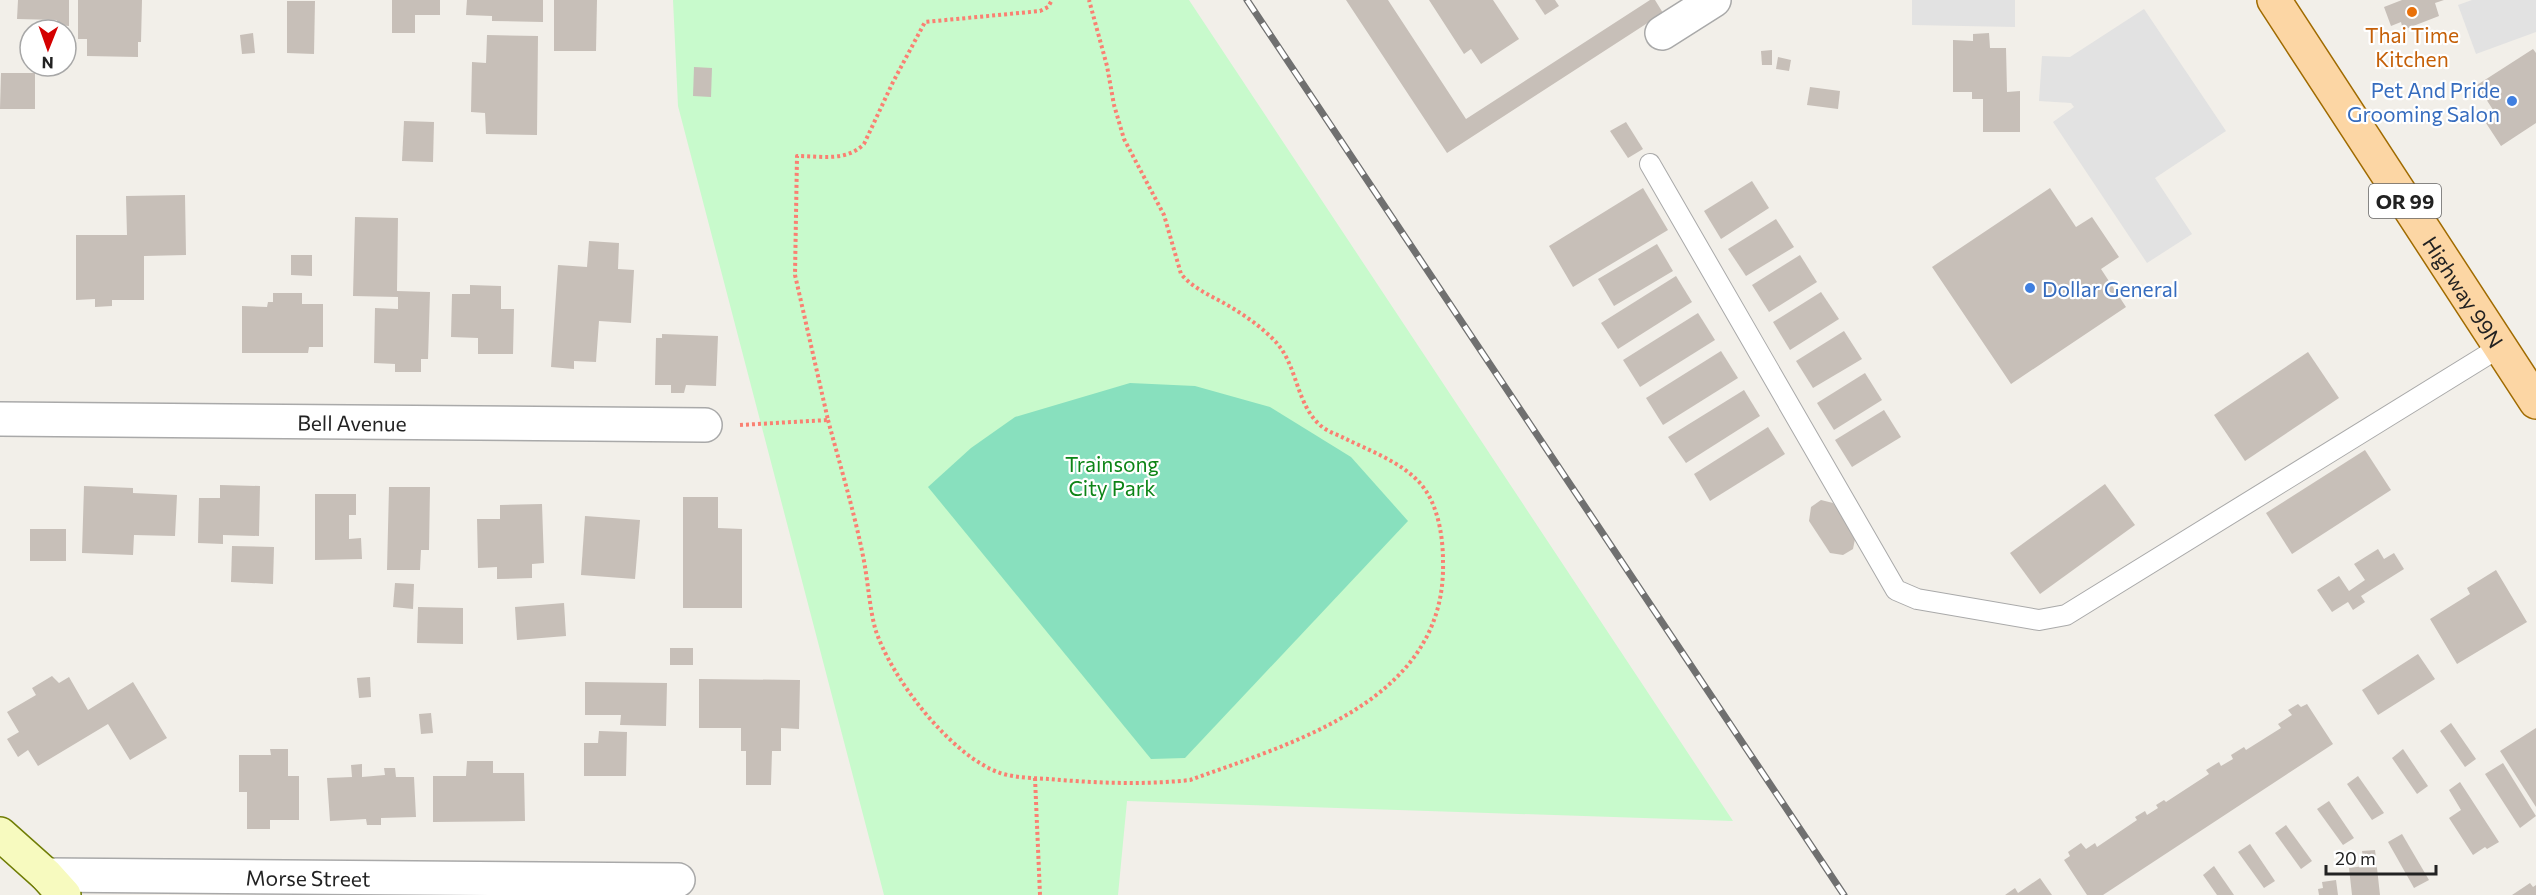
<svg xmlns="http://www.w3.org/2000/svg" width="2536" height="895" viewBox="0 0 2536 895" font-family="Commissioner,sans-serif">
  <style>
    .park { fill: #c8facc }
    .pitch { fill: #88e0be }
    .parking { fill: #e2e2e2 }
    .building { fill: #c7bfb8 }
    .lines { fill: none; stroke-linecap: round; stroke-linejoin: round }
    .lane-casing { stroke: #a9a9a9; stroke-width: 22 }
    .street-casing { stroke: #a9a9a9; stroke-width: 36 }
    .secondary-casing { stroke: #707d05; stroke-width: 36 }
    .primary-casing { stroke: #a06b00; stroke-width: 36 }
    .path { stroke: #fa8072; stroke-width: 4; stroke-dasharray: 3 3; stroke-linecap: butt }
    .lane { stroke: #fff; stroke-width: 20 }
    .street { stroke: #fff; stroke-width: 33 }
    .secondary { stroke: #f7fabf; stroke-width: 33 }
    .primary { stroke: #fcd6a4; stroke-width: 33 }
    .rail-casing { stroke: #707070; stroke-width: 7 }
    .rail { stroke: #fff; stroke-width: 4.5; stroke-dasharray: 14; stroke-linecap: butt }
    .food-dot { fill: #e8710a; stroke: #fff; stroke-width: 2 }
    .shop-dot { fill: #3f7fe0; stroke: #fff; stroke-width: 2 }
    .labels { text-anchor: middle; dominant-baseline: central; stroke-width: 4.5; stroke-linejoin: round; paint-order: stroke }
    .shield { fill: #fff; stroke: #646464; stroke-width: 1.5 }
    .shield-label { font-size: 20px; font-weight: bold; fill: #222 }
    .food-label { font-size: 21px; fill: #c56008; stroke: #fff }
    .shop-label { font-size: 21px; fill: #366cbe; stroke: #fff; text-anchor: end }
    .street-label { font-size: 21px; fill: #222; stroke: #fff }
    .park-label { font-size: 21px; fill: #0c8416; stroke: #fff }
  </style>
  <rect width="100%" height="100%" fill="#f2efe9"/>
  <polygon class="park" points="673,0 1189,0 1733,821 1127,801 1118,895 884,895 678,106"/>
  <polygon class="pitch" points="1130,383 1195,386 1270,407 1351,457 1408,521 1185,758 1151,759 928,487 971,448 1015,417"/>
  <g class="parking">
    <polygon points="1912,0 2015,0 2015,27 1912,25"/>
    <polygon points="2472,0 2536,0 2536,32 2476,54 2458,5"/>
    <polygon points="2144,9 2226,131 2155,178 2192,234 2147,263 2053,122 2074,107 2071,103 2039,101 2042,56 2070,57"/>
  </g>
  <g class="building">
    <polygon points="18,0 69,0 69,26 57,25 57,20 17,19"/>
    <polygon points="78,0 142,0 141,42 138,42 138,57 87,56 87,39 78,39"/>
    <polygon points="392,0 440,0 440,15 415,15 415,33 392,33"/>
    <polygon points="467,0 543,0 543,22 492,21 492,16 466,15"/>
    <polygon points="554,0 597,0 596,51 554,51"/>
    <polygon points="1346,0 1388,0 1466,119 1650,0 1655,0 1663,13 1447,153"/>
    <polygon points="1429,0 1493,0 1519,39 1481,64 1471,49 1464,54"/>
    <polygon points="1535,0 1555,0 1559,6 1545,15"/>
    <polygon points="2402,0 2444,0 2435,3 2439,16 2403,30 2401,22 2391,26 2384,7"/>
    <polygon points="287,1 315,1 314,54 287,53"/>
    <polygon points="253,33 255,53 242,54 240,35"/>
    <polygon points="1989,33 1990,48 2006,48 2007,92 2020,91 2020,132 1983,132 1983,99 1972,99 1972,92 1953,92 1953,40 1973,41 1973,34"/>
    <polygon points="487,35 538,36 537,135 486,134 485,113 471,112 472,62 486,63"/>
    <polygon points="2533,49 2536,53 2536,123 2501,146 2486,123 2497,116 2477,85"/>
    <polygon points="1772,50 1772,65 1762,65 1761,51"/>
    <polygon points="1778,57 1791,60 1789,71 1776,69"/>
    <polygon points="694,67 712,68 711,97 693,96"/>
    <polygon points="1,73 35,73 35,109 0,109"/>
    <polygon points="1810,87 1840,91 1838,109 1807,105"/>
    <polygon points="404,121 434,122 433,162 402,161"/>
    <polygon points="1626,122 1643,149 1628,158 1610,131"/>
    <polygon points="1752,181 1769,208 1721,239 1704,211"/>
    <polygon points="1643,188 1668,230 1573,287 1549,246"/>
    <polygon points="2050,188 2076,227 2092,217 2119,257 2101,269 2126,307 2011,384 1932,267"/>
    <polygon points="185,195 186,255 144,256 144,300 112,300 112,306 95,307 95,299 76,300 76,235 127,235 126,196"/>
    <polygon points="355,217 398,218 397,291 430,292 428,359 421,359 421,372 395,372 395,364 374,363 375,308 398,309 398,297 353,296"/>
    <polygon points="1776,219 1794,247 1746,276 1728,249"/>
    <polygon points="589,241 619,243 618,269 634,270 631,323 599,321 596,362 574,361 574,369 551,367 558,265 587,267"/>
    <polygon points="1657,244 1673,271 1614,306 1598,279"/>
    <polygon points="291,255 312,255 312,276 291,275"/>
    <polygon points="1800,255 1817,282 1769,312 1752,285"/>
    <polygon points="1676,276 1692,302 1618,349 1601,323"/>
    <polygon points="470,285 501,286 501,309 514,309 513,354 478,354 478,338 451,337 452,294 470,294"/>
    <polygon points="1821,292 1839,319 1790,350 1773,322"/>
    <polygon points="273,293 302,293 302,304 323,304 323,347 309,347 308,353 242,353 242,306 267,307 268,302 273,302"/>
    <polygon points="1698,313 1715,340 1640,387 1623,360"/>
    <polygon points="1844,331 1862,359 1813,388 1796,361"/>
    <polygon points="662,334 718,336 716,386 686,385 684,393 671,393 671,385 655,385 656,338 662,338"/>
    <polygon points="1721,351 1738,378 1663,425 1646,398"/>
    <polygon points="2308,352 2339,398 2245,461 2214,415"/>
    <polygon points="1865,373 1882,400 1834,430 1817,403"/>
    <polygon points="1744,390 1760,416 1686,463 1668,437"/>
    <polygon points="1884,410 1901,437 1852,467 1835,440"/>
    <polygon points="1768,427 1785,454 1710,501 1694,474"/>
    <polygon points="2365,450 2391,490 2292,554 2266,513"/>
    <polygon points="2105,484 2135,525 2040,594 2010,553"/>
    <polygon points="220,485 260,486 259,536 223,535 223,544 198,543 199,498 220,498"/>
    <polygon points="84,486 133,488 133,493 177,495 175,536 134,535 133,555 82,553"/>
    <polygon points="389,487 430,487 429,550 421,550 420,570 387,570"/>
    <polygon points="315,494 356,494 356,515 349,515 349,539 361,538 362,559 315,560"/>
    <polygon points="683,497 718,497 718,528 742,529 742,608 683,608"/>
    <polygon points="1821,500 1833,503 1856,534 1853,549 1843,555 1830,553 1809,521 1811,507"/>
    <polygon points="542,504 544,563 532,564 532,578 497,579 497,567 478,568 477,519 500,519 500,505"/>
    <polygon points="585,516 640,520 635,579 581,575"/>
    <rect x="30" y="529" width="36" height="32"/>
    <polygon points="232,546 274,547 273,584 231,582"/>
    <polygon points="2378,549 2384,559 2394,553 2404,569 2361,596 2365,602 2353,610 2348,602 2332,612 2317,590 2339,576 2349,591 2365,580 2354,564"/>
    <polygon points="2496,570 2527,622 2457,664 2430,619 2470,594 2467,588"/>
    <polygon points="395,583 414,584 413,609 393,607"/>
    <polygon points="564,603 566,636 517,640 515,607"/>
    <polygon points="418,607 463,608 463,644 417,643"/>
    <rect x="670" y="648" width="23" height="17"/>
    <polygon points="2418,654 2435,679 2378,715 2362,690"/>
    <polygon points="52,676 59,683 69,677 88,710 133,682 167,738 130,760 108,724 38,766 28,750 18,757 7,739 19,732 7,712 36,695 32,688"/>
    <polygon points="370,677 371,697 359,698 357,678"/>
    <polygon points="699,679 800,680 799,729 781,728 781,751 772,751 771,785 746,785 746,751 741,751 741,728 699,728"/>
    <polygon points="585,682 667,683 666,726 620,725 621,715 585,715"/>
    <polygon points="2298,704 2301,707 2307,704 2333,744 2103,895 2087,895 2064,860 2070,856 2068,852 2081,843 2086,849 2095,843 2097,847 2137,820 2135,817 2145,811 2147,815 2158,808 2156,805 2164,800 2166,802 2209,774 2206,770 2219,762 2221,766 2233,759 2231,755 2244,747 2246,750 2281,728 2278,724 2292,715 2288,710"/>
    <polygon points="431,713 433,733 421,734 419,714"/>
    <polygon points="2451,723 2476,759 2465,767 2440,731"/>
    <polygon points="2536,728 2536,807 2500,751"/>
    <polygon points="599,731 627,732 626,776 584,776 584,743 598,743"/>
    <polygon points="270,749 288,749 288,776 299,776 299,820 270,820 270,829 247,829 247,792 239,792 239,755 271,755"/>
    <polygon points="2403,749 2428,786 2417,794 2392,758"/>
    <polygon points="467,761 493,761 493,773 524,773 525,821 433,822 433,776 466,776"/>
    <polygon points="2503,763 2536,816 2520,828 2485,774"/>
    <polygon points="362,764 362,777 385,775 384,768 395,768 396,777 414,777 416,817 381,818 381,825 367,825 366,819 330,821 327,778 352,777 351,765"/>
    <polygon points="2358,776 2384,813 2372,820 2347,784"/>
    <polygon points="2460,782 2499,842 2487,849 2485,847 2473,855 2449,818 2461,810 2449,790"/>
    <polygon points="2329,801 2354,838 2343,845 2317,809"/>
    <polygon points="2286,825 2312,861 2301,869 2275,833"/>
    <polygon points="2402,834 2429,880 2414,888 2388,842"/>
    <polygon points="2250,844 2275,881 2264,888 2238,852"/>
    <polygon points="2375,850 2380,895 2352,895 2349,868 2364,866 2362,851"/>
    <polygon points="2214,866 2234,895 2217,895 2203,875"/>
    <polygon points="2040,878 2052,895 2005,895 2015,888 2018,893"/>
    <polygon points="2336,880 2338,895 2319,895 2318,889 2323,888 2322,882"/>
    <polygon points="2530,883 2533,887 2536,885 2536,895 2512,895"/>
  </g>
  <g class="lines">
    <defs>
      <polyline id="lane" points="1650,164 1896,590 1917,599 2039,620 2066,615 2500,347"/>
      <g id="street">
        <polyline points="1662,33 1714,0"/>
        <path id="s1" d="M 0,419 L 705,425"/>
        <path id="s2" d="M 46,875 L 678,880"/>
      </g>
      <polyline id="secondary" points="0,834 46,875 64,895"/>
      <g id="primary">
        <path id="s3" d="M 2274,0 L 2536,402"/>
      </g>
    </defs>
    <use href="#lane" class="lane-casing"/>
    <use href="#street" class="street-casing"/>
    <use href="#secondary" class="secondary-casing"/>
    <use href="#primary" class="primary-casing"/>
    <g class="path">
      <path d="M 828,420 C 840,465 854,511 863,556 C 868,580 869,605 875,628 C 890,677 951,756 1000,773 C 1016,778 1033,778 1049,779 C 1095,783 1144,785 1190,780 C 1295,742 1447,700 1443,561 C 1443,534 1437,500 1418,481 C 1399,461 1368,450 1344,438 C 1336,434 1326,431 1320,425 C 1295,403 1298,363 1273,339 C 1258,324 1240,312 1222,302 C 1207,294 1192,287 1181,274 L 1164,215 L 1124,139 L 1114,105 L 1107,66 L 1089,0"/>
      <path d="M 740,425 L 828,420 L 795,275 L 797,156 C 821,156 846,162 864,144 L 893,82 L 925,22 L 1040,11 L 1048,7 L 1052,0"/>
      <polyline points="1035,778 1040,895"/>
    </g>
    <use href="#lane" class="lane"/>
    <use href="#street" class="street"/>
    <use href="#secondary" class="secondary"/>
    <use href="#primary" class="primary"/>
    <defs>
      <polyline id="rail" points="1247,0 1844,895"/>
    </defs>
    <use href="#rail" class="rail-casing"/>
    <use href="#rail" class="rail"/>
  </g>
  <circle class="food-dot" cx="2412" cy="12" r="6"/>
  <g class="shop-dot">
    <circle cx="2512" cy="101" r="6"/>
    <circle cx="2030" cy="288" r="6"/>
  </g>
  <g class="labels">
    <rect class="shield" x="2369" y="184" width="72" height="34" rx="4.5"/>
    <g class="shield-label">
      <text x="2405" y="201">OR 99</text>
    </g>
    <g class="food-label">
      <text x="2412" y="34">Thai Time<tspan x="2412" dy="24">Kitchen</tspan></text>
    </g>
    <g class="shop-label">
      <text x="2500" y="89">Pet And Pride<tspan x="2500" dy="24">Grooming Salon</tspan></text>
      <text x="2042" y="288" text-anchor="start">Dollar General</text>
    </g>
    <g class="street-label">
      <text stroke="none"><textPath href="#s3" startOffset="348">Highway 99N</textPath></text>
      <text stroke="none"><textPath href="#s1" startOffset="352">Bell Avenue</textPath></text>
      <text stroke="none"><textPath href="#s2" startOffset="262">Morse Street</textPath></text>
    </g>
    <g class="park-label">
      <text x="1112" y="463">Trainsong<tspan x="1112" dy="24">City Park</tspan></text>
    </g>
  </g>
  <g transform="translate(48 48) rotate(181)"><circle r="28" fill="#ffffff" stroke="#a7a7a7" stroke-width="1.5"/>
  <path d="M0-4.5L10 22L0 15L-10 22Z" fill="#d40000"/>
  <text y="-9" font-size="16" font-weight="bold" text-anchor="middle" fill="#222222">N</text>
  </g>
  <path d="M2326 865v9h110v-9" fill="none" stroke="#222222" stroke-width="3"/>
  <text x="2335" y="865" font-size="18" fill="#222222" stroke="#ffffff" stroke-width="4.5" paint-order="stroke">20 m</text>
</svg>
